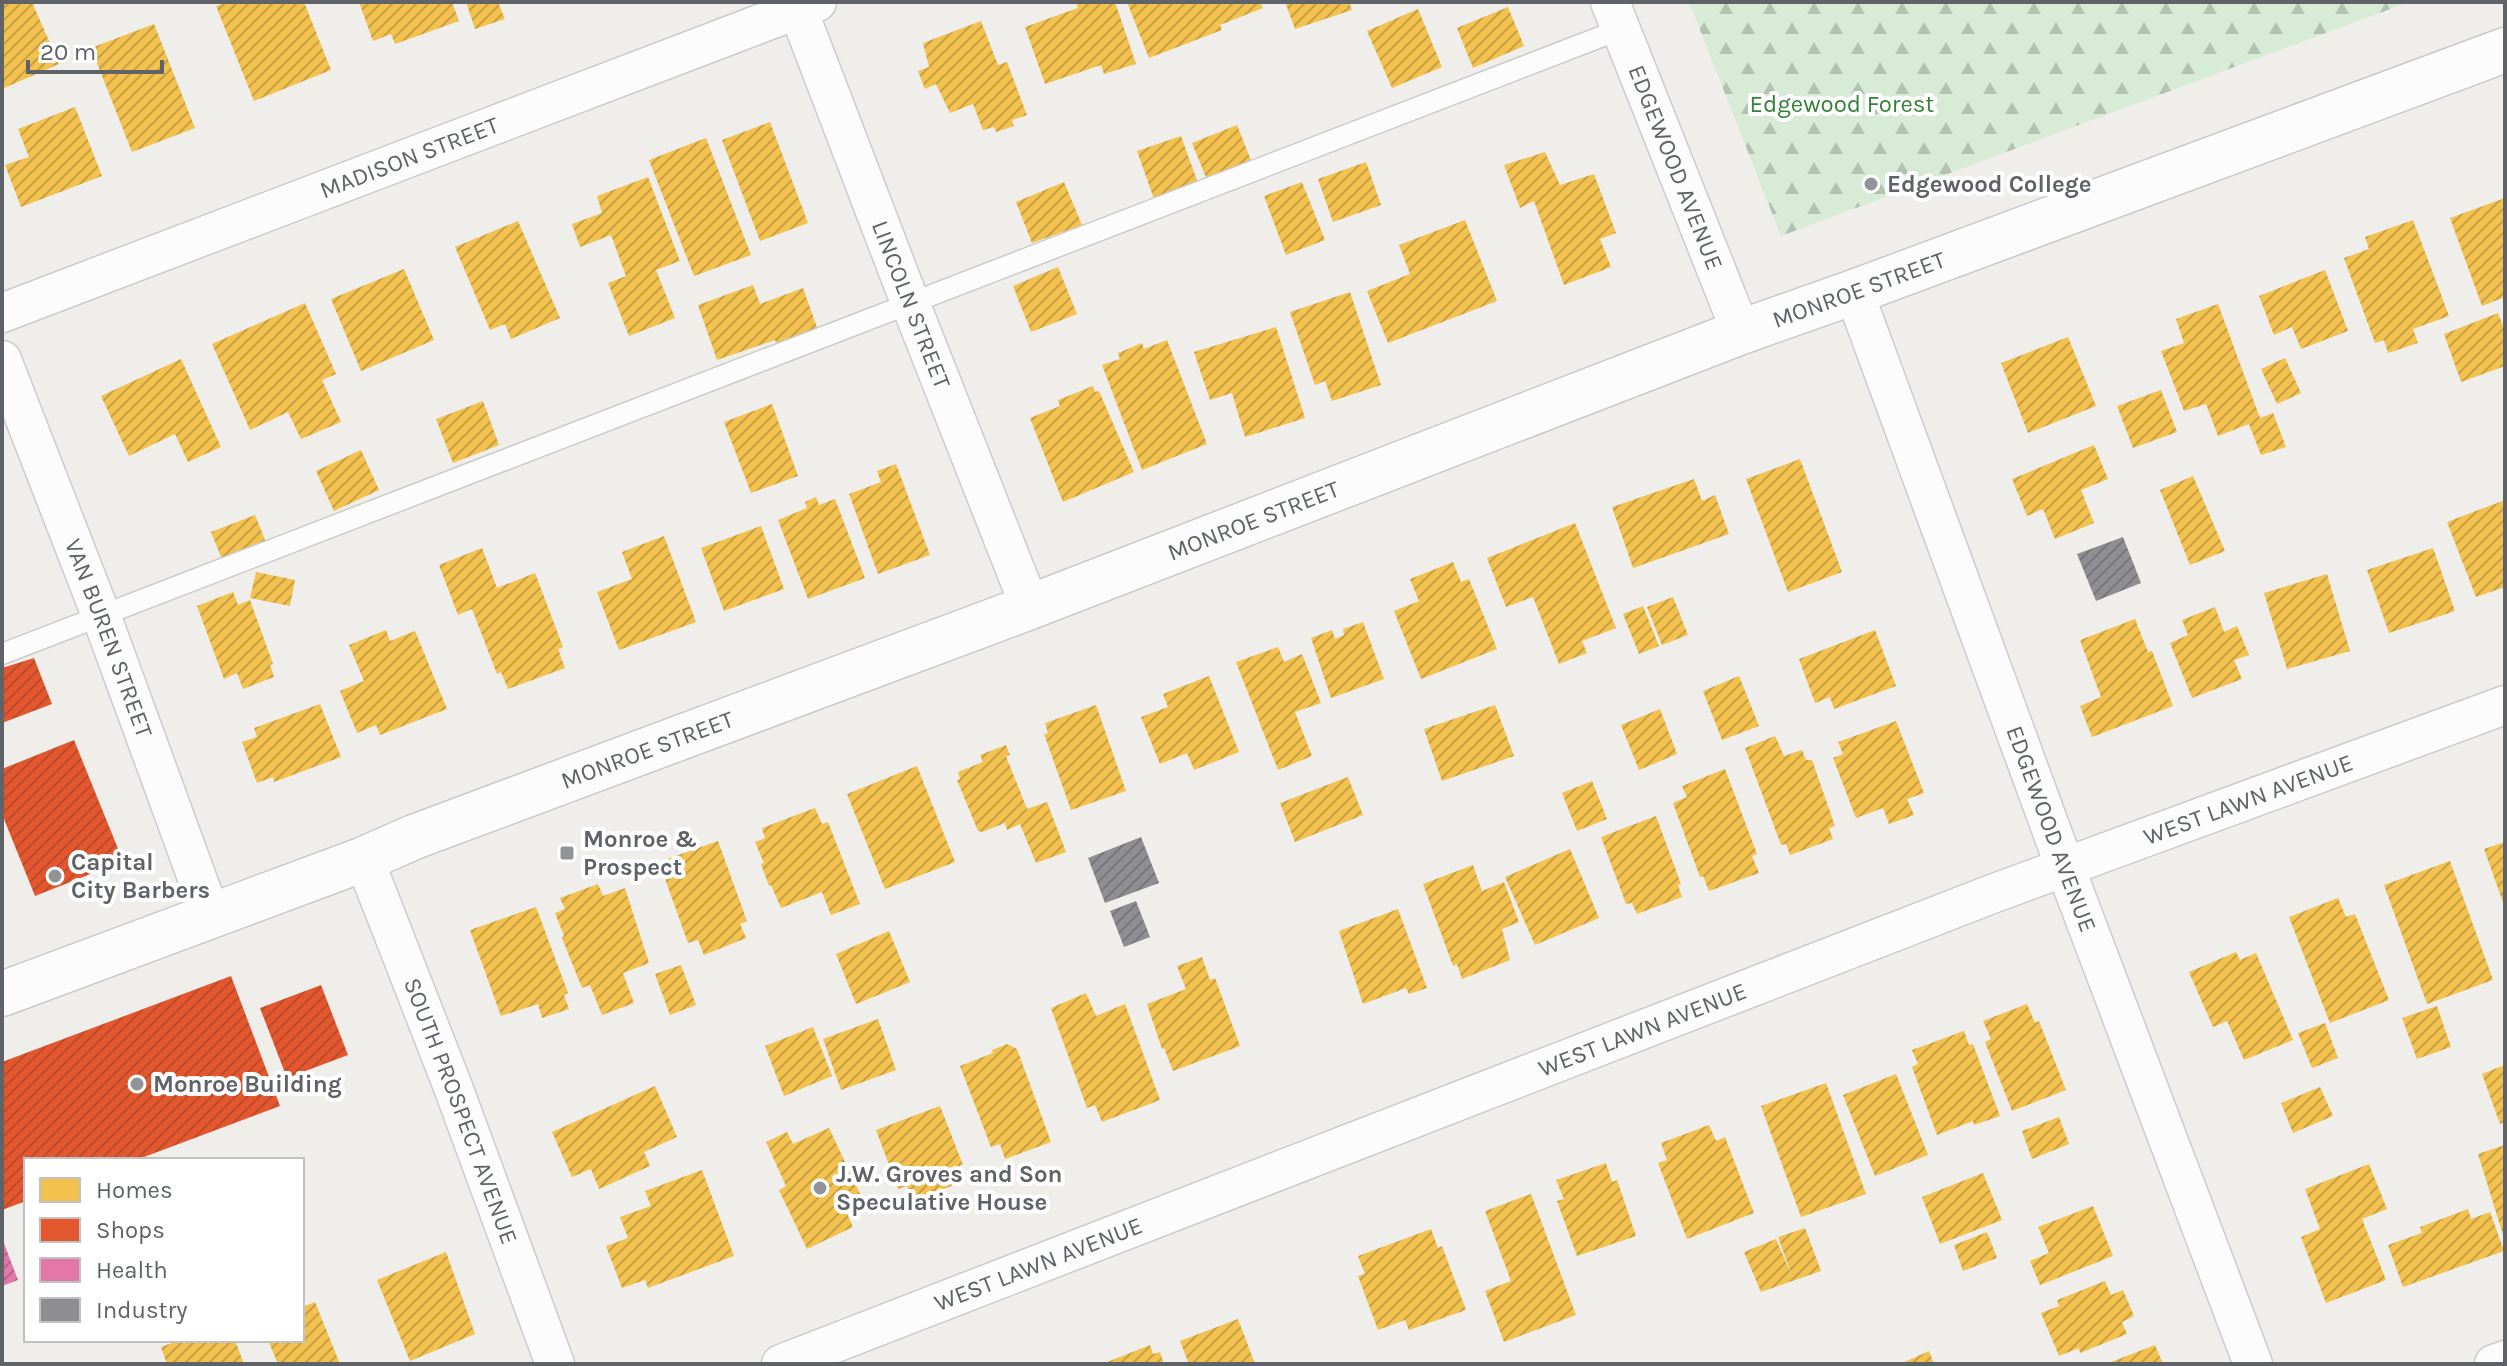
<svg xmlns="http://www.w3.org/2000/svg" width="2507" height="1366" viewBox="0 0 2507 1366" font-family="Karla,sans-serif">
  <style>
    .forest { fill: url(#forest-firs) }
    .homes { fill: url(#homes-hatch) }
    .shops { fill: url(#shops-hatch) }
    .health { fill: url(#health-hatch) }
    .industry { fill: url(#industry-hatch) }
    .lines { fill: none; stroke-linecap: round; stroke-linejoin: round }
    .lane-casing { stroke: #cbcccc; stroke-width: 23 }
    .street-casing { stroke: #cbcccc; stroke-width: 41 }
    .secondary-casing { stroke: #cacacb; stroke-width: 47 }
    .lane { stroke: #fdfcfc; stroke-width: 20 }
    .street { stroke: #fdfcfc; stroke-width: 38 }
    .secondary { stroke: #fdfcfc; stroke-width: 44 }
    .poi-dot { fill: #919496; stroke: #fff; stroke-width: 3 }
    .labels { text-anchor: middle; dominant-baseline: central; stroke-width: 8; stroke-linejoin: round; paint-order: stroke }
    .park-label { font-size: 24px; fill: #348238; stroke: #fff }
    .street-label { font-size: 24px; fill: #5f6368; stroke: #fff }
    .poi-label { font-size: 24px; font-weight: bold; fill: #5f6368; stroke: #fff; text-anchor: start }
  </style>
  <defs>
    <pattern id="forest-firs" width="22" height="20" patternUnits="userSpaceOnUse" patternTransform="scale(2)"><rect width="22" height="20" fill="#d8ebd6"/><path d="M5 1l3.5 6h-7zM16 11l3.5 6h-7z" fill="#b2c2b1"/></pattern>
    <pattern id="homes-hatch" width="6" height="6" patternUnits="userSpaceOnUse" patternTransform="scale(2)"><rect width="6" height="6" fill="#f2c14e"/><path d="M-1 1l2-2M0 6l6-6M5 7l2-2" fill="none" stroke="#c7a045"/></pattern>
    <pattern id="shops-hatch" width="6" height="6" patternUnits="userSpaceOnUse" patternTransform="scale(2)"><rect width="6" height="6" fill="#e4572e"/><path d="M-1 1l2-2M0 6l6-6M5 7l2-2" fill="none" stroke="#bc4c2b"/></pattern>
    <pattern id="health-hatch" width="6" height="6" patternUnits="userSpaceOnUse" patternTransform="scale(2)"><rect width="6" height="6" fill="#e377a8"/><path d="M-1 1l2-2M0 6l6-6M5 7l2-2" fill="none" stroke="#bb658d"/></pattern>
    <pattern id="industry-hatch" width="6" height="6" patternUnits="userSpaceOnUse" patternTransform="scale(2)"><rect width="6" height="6" fill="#8d8d92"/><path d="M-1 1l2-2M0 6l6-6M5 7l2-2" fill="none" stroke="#76777b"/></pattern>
  </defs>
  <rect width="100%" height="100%" fill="#efeeea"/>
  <polygon class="forest" points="1689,2 2409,2 1781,236"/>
  <g class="homes">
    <polygon points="2,2 32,2 59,64 2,89"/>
    <polygon points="227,2 304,2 331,70 254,101 216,6"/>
    <polygon points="359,2 452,2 459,21 395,44 391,34 373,41"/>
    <polygon points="466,2 498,2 505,19 475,29"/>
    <polygon points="1076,2 1115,2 1136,64 1104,74 1101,65 1045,84 1025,27 1078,8"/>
    <polygon points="1127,2 1260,2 1263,8 1220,25 1222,30 1149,58"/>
    <polygon points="1285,2 1349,2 1352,10 1295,29"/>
    <polygon points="1508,7 1524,46 1473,68 1457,28"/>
    <polygon points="1418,9 1442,67 1392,88 1367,31"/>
    <polygon points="981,21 998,65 1007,62 1027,115 1012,120 1014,126 996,132 994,127 983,130 973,104 950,113 936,84 925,89 918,71 929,67 923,43"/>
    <polygon points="154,24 195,128 132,152 91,48"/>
    <polygon points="75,107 102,176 21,207 5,165 29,157 18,129"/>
    <polygon points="770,122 808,223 760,241 722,140"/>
    <polygon points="1237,125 1252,163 1207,180 1192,143"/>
    <polygon points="1181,136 1198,183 1154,199 1137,151"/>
    <polygon points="706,138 751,255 694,276 649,160"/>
    <polygon points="1545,152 1560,185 1594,174 1616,233 1600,239 1611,267 1564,285 1534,201 1520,208 1504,165"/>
    <polygon points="1366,162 1381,205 1333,222 1318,179"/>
    <polygon points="648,177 680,261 656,270 675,318 629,336 608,283 626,276 611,235 580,247 572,224 602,213 597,196"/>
    <polygon points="1064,182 1082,225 1032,243 1016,202"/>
    <polygon points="1302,182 1325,240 1286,255 1264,196"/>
    <polygon points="2505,198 2505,297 2482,306 2450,218"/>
    <polygon points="1465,220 1497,301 1388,343 1367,291 1410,274 1399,245"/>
    <polygon points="2413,220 2449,316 2413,329 2418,343 2388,353 2384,340 2375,343 2344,258 2369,249 2365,237"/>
    <polygon points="518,221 560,318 511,339 505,324 490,330 455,247"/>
    <polygon points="1058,267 1077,314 1031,332 1013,286"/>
    <polygon points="404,269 434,340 361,371 331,299"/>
    <polygon points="2325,270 2348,331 2301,349 2292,327 2274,335 2259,296"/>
    <polygon points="753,285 760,304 803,288 819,333 778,347 775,340 717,360 698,305"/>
    <polygon points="1350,292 1381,385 1332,401 1325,381 1315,385 1290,312"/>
    <polygon points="305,303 336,374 322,380 341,422 301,439 288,412 250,430 212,344"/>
    <polygon points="2218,304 2260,418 2273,413 2286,447 2261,455 2249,424 2218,436 2206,404 2184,411 2161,351 2184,343 2176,319"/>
    <polygon points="2498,313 2505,331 2505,366 2461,382 2444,334"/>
    <polygon points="1276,327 1305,418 1245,437 1232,393 1210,400 1194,352"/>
    <polygon points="2068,337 2096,406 2028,433 2001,363"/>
    <polygon points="1167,340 1207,444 1142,470 1102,365 1120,359 1118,353 1142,343 1144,349"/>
    <polygon points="2285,358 2301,393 2277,404 2261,369"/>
    <polygon points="181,359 221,447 188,462 175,434 129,456 101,396"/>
    <polygon points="1093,386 1095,392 1099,391 1134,472 1063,502 1030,418 1060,406 1058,400"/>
    <polygon points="2161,390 2177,432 2133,448 2117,406"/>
    <polygon points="483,401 499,445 453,463 436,419"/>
    <polygon points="772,404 798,476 751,493 724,422"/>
    <polygon points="2094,445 2108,479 2081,490 2094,523 2055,539 2043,509 2027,516 2012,479"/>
    <polygon points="361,450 379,490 334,511 316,471"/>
    <polygon points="1800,459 1842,572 1788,592 1746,479"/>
    <polygon points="896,464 930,555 878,574 849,494 881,482 877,471"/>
    <polygon points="2193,476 2225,551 2190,565 2160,490"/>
    <polygon points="1694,479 1702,501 1715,495 1729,534 1633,568 1612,507"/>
    <polygon points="816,497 819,505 835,499 865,578 808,599 778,520 807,508 805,502"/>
    <polygon points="2505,500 2505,587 2476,597 2447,522"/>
    <polygon points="255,515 267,545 223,562 211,532"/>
    <polygon points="1575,523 1616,628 1582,641 1587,653 1559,664 1533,597 1506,607 1487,558"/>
    <polygon points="761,526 784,589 724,611 701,548"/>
    <polygon points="664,536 696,622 619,650 597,592 632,579 622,552"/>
    <polygon points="482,548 497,588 535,573 563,647 558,649 565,668 508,689 501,672 497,674 472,609 458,615 439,565"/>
    <polygon points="2433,548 2455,611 2389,633 2367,570"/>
    <polygon points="1453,562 1461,582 1469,579 1497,649 1421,679 1394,611 1419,601 1410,579"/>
    <polygon points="256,572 295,580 290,606 250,598"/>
    <polygon points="2327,574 2350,651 2287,669 2264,593"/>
    <polygon points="233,592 238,605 250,600 273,664 270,665 274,677 243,689 237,673 224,679 197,606"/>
    <polygon points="1673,597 1688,635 1662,645 1647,607"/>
    <polygon points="1643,606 1659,646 1639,654 1623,614"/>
    <polygon points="2215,607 2224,632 2237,626 2249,655 2234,660 2242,679 2192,698 2170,643 2188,635 2182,620"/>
    <polygon points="2135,619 2148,652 2152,651 2173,706 2092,737 2080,706 2101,697 2080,640"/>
    <polygon points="1363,622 1384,679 1331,698 1311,638 1332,630 1335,639 1344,635 1343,629"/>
    <polygon points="386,630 390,641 415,631 447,709 380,735 376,725 357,733 340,691 364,681 349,645"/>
    <polygon points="1875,630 1896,686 1834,709 1830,697 1815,703 1799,659"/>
    <polygon points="1278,647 1284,662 1302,654 1321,703 1295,712 1312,756 1278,770 1236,662"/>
    <polygon points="1209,676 1239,752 1194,770 1187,753 1160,764 1141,717 1168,707 1163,694"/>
    <polygon points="1739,676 1759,726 1722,740 1703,691"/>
    <polygon points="320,704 341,757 274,782 273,777 257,783 242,742 257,737 254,728"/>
    <polygon points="1096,705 1126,791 1071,810 1044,734 1048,733 1045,723"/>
    <polygon points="1495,705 1514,756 1442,781 1424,729"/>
    <polygon points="1660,709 1677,754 1639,770 1621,725"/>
    <polygon points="1896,721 1924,793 1907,799 1914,815 1889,824 1883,808 1856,818 1833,758 1843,754 1838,742"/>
    <polygon points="1775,736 1784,756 1802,750 1806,760 1812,760 1835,826 1829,828 1833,839 1790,855 1786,844 1781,845 1745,748"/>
    <polygon points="1006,745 1010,755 1006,756 1027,809 1047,802 1066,852 1036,863 1020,824 1007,830 1005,823 982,832 978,831 957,780 960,779 958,772 983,762 980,755"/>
    <polygon points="917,766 955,862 885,889 847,794"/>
    <polygon points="1725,769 1757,854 1752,856 1759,873 1709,891 1703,876 1700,877 1673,803 1687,797 1682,786"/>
    <polygon points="1348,777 1363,815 1295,842 1280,803"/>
    <polygon points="1592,781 1607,819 1577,831 1562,793"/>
    <polygon points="815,808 822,824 828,822 860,904 831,915 822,892 781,908 771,885 769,886 761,864 764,863 755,842 765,838 762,828"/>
    <polygon points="1656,816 1681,884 1678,885 1682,897 1637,914 1632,903 1626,904 1601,837"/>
    <polygon points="718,841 747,921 740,924 746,938 704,955 698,940 688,943 659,862"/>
    <polygon points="2505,842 2505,908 2484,849"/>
    <polygon points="1570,849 1599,918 1535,945 1505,877"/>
    <polygon points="2450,861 2493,980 2427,1004 2384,885"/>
    <polygon points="1473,865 1482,891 1504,882 1519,922 1502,929 1510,960 1462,979 1457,964 1453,966 1423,884"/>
    <polygon points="598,884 603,896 625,888 649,963 623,973 634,1003 602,1015 590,985 582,988 562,938 564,936 555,913 565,909 560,898"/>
    <polygon points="2338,898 2346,917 2355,914 2389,1000 2330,1023 2289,917"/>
    <polygon points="536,907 568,993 564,995 569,1009 542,1018 538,1004 501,1016 470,930"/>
    <polygon points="1398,909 1427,988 1409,994 1406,988 1363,1004 1339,931"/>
    <polygon points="889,931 910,982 856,1004 836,954"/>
    <polygon points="2236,952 2240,960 2256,953 2293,1040 2244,1060 2227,1021 2213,1027 2189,972"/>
    <polygon points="1202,957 1210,980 1215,978 1240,1046 1173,1071 1164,1048 1162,1049 1147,1004 1186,989 1177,966"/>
    <polygon points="681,965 696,1005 670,1015 655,974"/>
    <polygon points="1086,993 1096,1016 1125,1004 1160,1100 1102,1122 1095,1105 1087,1108 1051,1008"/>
    <polygon points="2027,1004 2035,1023 2039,1021 2066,1090 2012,1111 1985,1042 1991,1039 1983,1021"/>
    <polygon points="2437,1006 2451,1047 2417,1059 2402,1018"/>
    <polygon points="878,1019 896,1070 841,1090 823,1039"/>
    <polygon points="2325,1023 2338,1058 2312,1068 2298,1033"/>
    <polygon points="813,1027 832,1076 784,1096 765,1046"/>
    <polygon points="1964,1031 1969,1045 1973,1044 2000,1116 1974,1125 1973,1121 1937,1135 1912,1067 1918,1064 1912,1050"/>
    <polygon points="1007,1044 1017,1049 1051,1142 1005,1159 1000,1144 991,1147 960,1066 993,1053 992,1050"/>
    <polygon points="2505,1065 2505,1122 2500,1124 2482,1074"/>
    <polygon points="1896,1074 1928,1155 1875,1176 1843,1095"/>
    <polygon points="1826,1083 1866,1194 1801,1217 1761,1106"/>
    <polygon points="655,1086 677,1137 644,1152 650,1166 599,1189 591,1169 572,1177 552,1132"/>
    <polygon points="2320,1087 2333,1116 2293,1133 2281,1103"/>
    <polygon points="940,1106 963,1165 960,1165 966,1180 912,1202 907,1186 898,1189 876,1130"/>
    <polygon points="2059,1117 2069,1144 2032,1159 2022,1131"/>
    <polygon points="1709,1125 1716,1141 1725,1137 1754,1213 1687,1239 1658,1163 1667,1160 1661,1143"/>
    <polygon points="829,1128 864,1202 846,1211 853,1227 807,1249 779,1190 786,1186 766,1142 787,1132 793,1144"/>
    <polygon points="2505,1145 2505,1238 2504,1238 2478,1154"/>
    <polygon points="1606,1163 1612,1182 1617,1180 1636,1236 1577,1256 1557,1201 1564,1199 1556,1180"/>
    <polygon points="2369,1164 2387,1209 2362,1219 2386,1280 2326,1303 2301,1237 2320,1229 2305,1189"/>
    <polygon points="702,1170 734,1256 648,1288 645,1280 622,1288 606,1246 628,1238 620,1217 651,1206 645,1191"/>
    <polygon points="1983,1173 2002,1220 1940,1244 1922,1197"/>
    <polygon points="1531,1194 1576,1315 1504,1342 1485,1291 1511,1281 1485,1211"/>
    <polygon points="2093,1206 2113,1256 2040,1285 2030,1261 2049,1253 2038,1227"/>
    <polygon points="2468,1209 2471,1219 2490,1212 2504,1251 2403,1287 2388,1245 2422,1233 2420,1227"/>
    <polygon points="1805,1228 1821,1271 1761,1292 1744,1252 1776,1239 1792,1276 1778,1237"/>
    <polygon points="1431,1229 1438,1248 1442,1246 1466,1310 1409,1330 1405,1320 1378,1330 1358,1276 1365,1274 1358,1256"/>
    <polygon points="1987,1232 1997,1258 1963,1271 1954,1245"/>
    <polygon points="446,1252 475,1334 410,1361 377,1280"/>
    <polygon points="2105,1281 2111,1295 2123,1290 2134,1316 2122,1322 2127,1334 2080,1353 2079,1348 2059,1356 2041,1313 2059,1306 2057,1300"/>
    <polygon points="315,1302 340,1364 278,1364 268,1340 302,1340 302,1307"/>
    <polygon points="1238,1319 1255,1364 1189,1364 1180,1341"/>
    <polygon points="180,1340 235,1340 244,1364 167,1364 161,1347"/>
    <polygon points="1150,1345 1153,1354 1160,1352 1164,1364 1102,1364"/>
    <polygon points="2155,1345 2163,1364 2106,1364"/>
    <polygon points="1929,1351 1934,1364 1900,1364"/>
  </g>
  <g class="shops">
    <polygon points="34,658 52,704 2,723 2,668"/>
    <polygon points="74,740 123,861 35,896 2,814 2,769"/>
    <polygon points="231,976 280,1106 136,1160 26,1160 26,1201 2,1210 2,1062"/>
    <polygon points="321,985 348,1055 287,1078 260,1008"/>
  </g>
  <polygon class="health" points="2,1238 18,1280 2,1286"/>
  <g class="industry">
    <polygon points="2123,537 2141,583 2096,601 2077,554"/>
    <polygon points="1141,837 1159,883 1105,903 1088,858"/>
    <polygon points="1136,901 1150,937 1124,947 1110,911"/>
  </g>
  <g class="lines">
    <defs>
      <polyline id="lane" points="2,654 1621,29"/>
      <g id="street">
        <path id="s1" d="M 795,2 L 911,305 L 1030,607"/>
        <path id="s2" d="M 1610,2 L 1741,332"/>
        <path id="s3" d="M 1854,292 L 2065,867 L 2253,1364"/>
        <path id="s4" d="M 2,313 L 817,2"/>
        <path id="s5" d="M 2,360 L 101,615 L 211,916"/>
        <path id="s6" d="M 364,859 L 453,1087 L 555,1364"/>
        <path id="s7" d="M 781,1364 L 1992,894 L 2505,705"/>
        <polyline points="2494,1364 2505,1360"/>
      </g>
      <g id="secondary">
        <path id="s8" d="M 2,994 L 364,859 L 414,837 L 1030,607 L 1741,332 L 1854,292 L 2505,50"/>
      </g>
    </defs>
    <use href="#lane" class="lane-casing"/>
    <use href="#street" class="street-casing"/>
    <use href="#secondary" class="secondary-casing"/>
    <use href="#lane" class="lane"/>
    <use href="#street" class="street"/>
    <use href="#secondary" class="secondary"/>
  </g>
  <g class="poi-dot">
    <circle cx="1871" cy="184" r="8"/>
    <rect x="559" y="845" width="16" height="16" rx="4"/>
    <circle cx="55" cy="876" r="8"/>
    <circle cx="137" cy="1084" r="8"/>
    <circle cx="820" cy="1188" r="8"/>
  </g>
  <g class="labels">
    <g class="park-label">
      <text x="1842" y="104">Edgewood Forest</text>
    </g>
    <g class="street-label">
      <text stroke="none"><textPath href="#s4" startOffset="436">MADISON STREET</textPath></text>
      <text stroke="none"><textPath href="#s2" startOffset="178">EDGEWOOD AVENUE</textPath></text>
      <text stroke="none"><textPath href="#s8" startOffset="1986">MONROE STREET</textPath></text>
      <text stroke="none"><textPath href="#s1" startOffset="324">LINCOLN STREET</textPath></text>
      <text stroke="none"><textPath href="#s8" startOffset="1338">MONROE STREET</textPath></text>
      <text stroke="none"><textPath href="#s5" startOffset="298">VAN BUREN STREET</textPath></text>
      <text stroke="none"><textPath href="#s8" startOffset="690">MONROE STREET</textPath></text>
      <text stroke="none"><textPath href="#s7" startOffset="1572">WEST LAWN AVENUE</textPath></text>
      <text stroke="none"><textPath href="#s3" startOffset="572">EDGEWOOD AVENUE</textPath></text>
      <text stroke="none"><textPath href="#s7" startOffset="924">WEST LAWN AVENUE</textPath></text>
      <text stroke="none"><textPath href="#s6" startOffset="270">SOUTH PROSPECT AVENUE</textPath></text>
      <text stroke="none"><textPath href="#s7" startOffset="276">WEST LAWN AVENUE</textPath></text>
    </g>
    <g class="poi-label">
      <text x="1887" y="184">Edgewood College</text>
      <text x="583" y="839">Monroe &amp;<tspan x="583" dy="28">Prospect</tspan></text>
      <text x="71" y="862">Capital<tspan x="71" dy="28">City Barbers</tspan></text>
      <text x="153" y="1084">Monroe Building</text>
      <text x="836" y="1174">J.W. Groves and Son<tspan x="836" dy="28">Speculative House</tspan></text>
    </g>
  </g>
  <rect width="2507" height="1366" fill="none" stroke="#5f6368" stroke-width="8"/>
  <rect x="24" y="1158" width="280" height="184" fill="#ffffff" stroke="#bfc1c3" stroke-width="2"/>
  <rect x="40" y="1178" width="40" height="24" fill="#f2c14e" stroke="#bfc1c3" stroke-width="2"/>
  <text x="96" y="1198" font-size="24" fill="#5f6368">Homes</text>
  <rect x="40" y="1218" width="40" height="24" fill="#e4572e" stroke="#bfc1c3" stroke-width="2"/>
  <text x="96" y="1238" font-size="24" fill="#5f6368">Shops</text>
  <rect x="40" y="1258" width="40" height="24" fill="#e377a8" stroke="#bfc1c3" stroke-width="2"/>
  <text x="96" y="1278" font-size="24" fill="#5f6368">Health</text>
  <rect x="40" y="1298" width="40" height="24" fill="#8d8d92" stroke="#bfc1c3" stroke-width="2"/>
  <text x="96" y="1318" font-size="24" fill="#5f6368">Industry</text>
  <path d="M28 60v12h134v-12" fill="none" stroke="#5f6368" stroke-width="4"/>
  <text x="40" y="60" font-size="24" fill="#5f6368" stroke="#ffffff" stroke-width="6" paint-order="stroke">20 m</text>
</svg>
